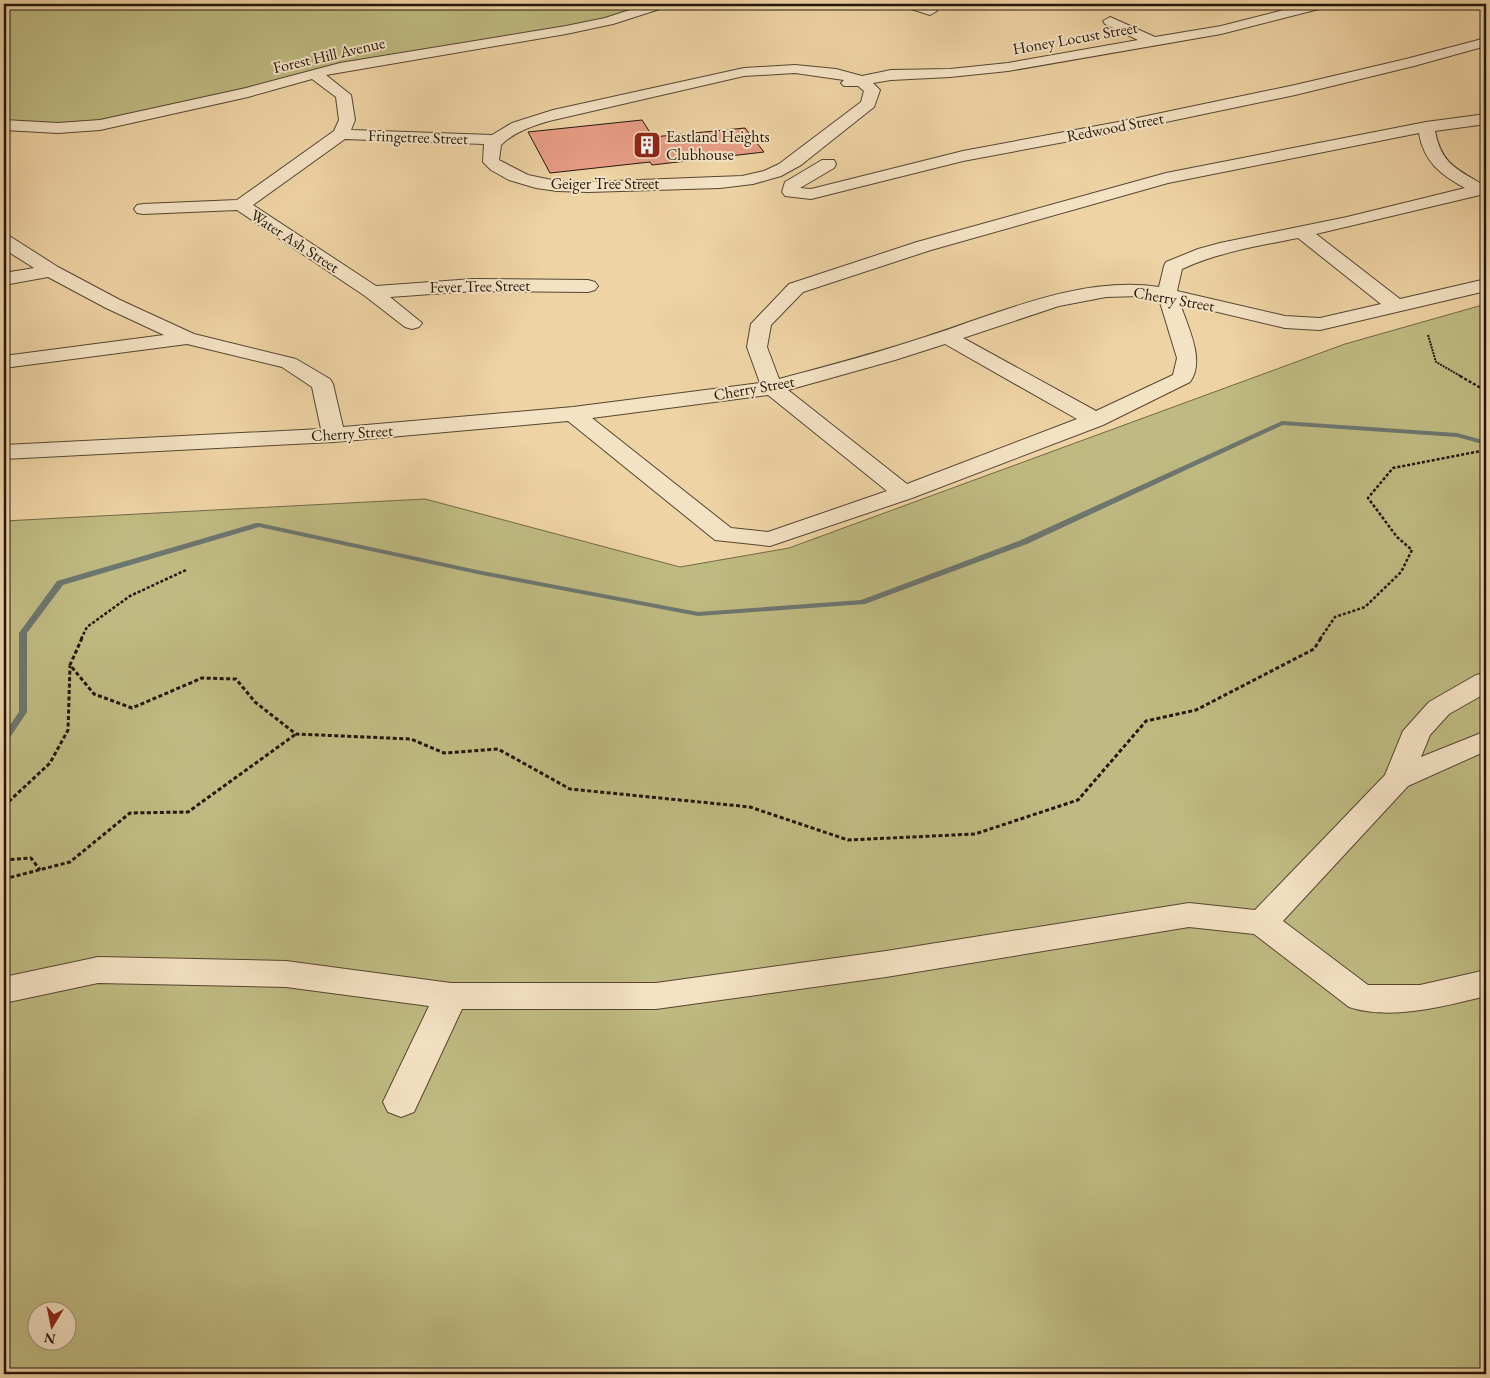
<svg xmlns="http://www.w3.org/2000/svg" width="1490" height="1378" viewBox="0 0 1490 1378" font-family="'EB Garamond',serif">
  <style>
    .green { fill: #bfba81; stroke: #726846; fill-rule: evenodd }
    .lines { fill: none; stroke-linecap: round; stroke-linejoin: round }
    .stream { fill: #6d766f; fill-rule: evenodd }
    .building { fill: #e89d86; stroke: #24170b }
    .minor-casing { stroke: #564631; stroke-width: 2 }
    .path-far2 { stroke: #24170b; stroke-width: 2; stroke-dasharray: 2 1; stroke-linecap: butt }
    .path-far1 { stroke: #24170b; stroke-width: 2.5; stroke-dasharray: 3 2; stroke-linecap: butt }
    .path { stroke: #24170b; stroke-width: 3; stroke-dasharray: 4 2.5; stroke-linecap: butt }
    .minor { fill: #f4e2c4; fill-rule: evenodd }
    .labels { text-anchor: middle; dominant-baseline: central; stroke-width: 4; stroke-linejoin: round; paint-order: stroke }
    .far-street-label { font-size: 16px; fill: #24170b; stroke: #f4e2c4 }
    .far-poi-label { font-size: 16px; fill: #24170b; stroke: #f4e2c4; text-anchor: start }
  </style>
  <rect width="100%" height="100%" fill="#eed3a4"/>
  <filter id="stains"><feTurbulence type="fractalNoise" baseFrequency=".004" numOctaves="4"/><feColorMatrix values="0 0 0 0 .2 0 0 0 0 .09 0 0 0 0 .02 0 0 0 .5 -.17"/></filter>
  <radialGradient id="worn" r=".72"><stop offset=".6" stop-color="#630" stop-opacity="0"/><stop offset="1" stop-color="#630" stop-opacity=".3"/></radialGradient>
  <g class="green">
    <polygon points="4,4 661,4 608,21 341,67 248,92 58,128 4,125"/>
    <path d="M 1486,304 L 1486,1374 L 4,1374 L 4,521 L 425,499 L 680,567 L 789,548 L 1345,344 ZM 38,1310 L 68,1310 L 68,1340 L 38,1340 Z"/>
  </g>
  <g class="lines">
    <polygon class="stream" points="1282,421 1457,433 1486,441 1486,445 1457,437 1283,425 1027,544 865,604 698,616 482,575 259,527 63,585 27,633 27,712 7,742 4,743 4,734 19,712 19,633 57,581 256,523 259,523 482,571 698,612 861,600 1021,540"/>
  </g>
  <polygon class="building" points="642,120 653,137 745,128 764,152 652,165 650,162 550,173 528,132"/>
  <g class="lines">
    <defs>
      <g id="minor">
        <path d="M 648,4 L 668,4 L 666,7 L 613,24 L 566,34 L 326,75 L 351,95 L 355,120 L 351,130 L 492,135 L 512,123 L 553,110 L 744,68 L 795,65 L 836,69 L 862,76 L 891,70 L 950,69 L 1008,63 L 1138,40 L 1105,24 L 1103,21 L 1110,17 L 1155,37 L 1221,26 L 1307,4 L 1329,4 L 1327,7 L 1221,34 L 1008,71 L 950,77 L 891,80 L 873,83 L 880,90 L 874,107 L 801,165 L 781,176 L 753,184 L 720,188 L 588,192 L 557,191 L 536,188 L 509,180 L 491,170 L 483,162 L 484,144 L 345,139 L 253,205 L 376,286 L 473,279 L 588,280 L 595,282 L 598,286 L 595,290 L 588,292 L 473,291 L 390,297 L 422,323 L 419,327 L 412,329 L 405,327 L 365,296 L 237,210 L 143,214 L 137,213 L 134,209 L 137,205 L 143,204 L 237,200 L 334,131 L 339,120 L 336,97 L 312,79 L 248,97 L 100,130 L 58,133 L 4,130 L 4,120 L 58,123 L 100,120 L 246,88 L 340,63 L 566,26 L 605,18 ZM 795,73 L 844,80 L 841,83 L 844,86 L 858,86 L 864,91 L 861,102 L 779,164 L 764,171 L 742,176 L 588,182 L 557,181 L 528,175 L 499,160 L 501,145 C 514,132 532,126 549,121 L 744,76 Z"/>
        <path d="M 903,4 C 914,3 929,2 937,11 L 930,15 L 905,7 Z"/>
        <polygon points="1486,38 1486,46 1414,66 1295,95 1118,132 963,161 811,199 785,196 782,192 785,182 822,160 834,160 836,164 834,168 800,188 811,189 963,151 1118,122 1295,85 1406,59"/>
        <path d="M 1486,114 L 1486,124 L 1435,131 C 1441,163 1456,169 1482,184 L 1486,183 L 1486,196 L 1480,195 L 1316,234 L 1400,299 L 1486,279 L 1486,291 L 1320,330 L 1285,328 L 1180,303 C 1187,326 1206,360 1190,382 L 1103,425 L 912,498 L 770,546 L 715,540 L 568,421 L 334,442 L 4,459 L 4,445 L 321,429 L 312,387 L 282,367 L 187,344 L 4,368 L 4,356 L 164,335 L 106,308 L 48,277 L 4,285 L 4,273 L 34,268 L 4,249 L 4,235 L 11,237 L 58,267 L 120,300 L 194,334 L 296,359 L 330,379 L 333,384 L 343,427 L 573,407 L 760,383 L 747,347 L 751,324 L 789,284 L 917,242 L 1166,173 L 1426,122 ZM 1419,133 C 1424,162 1441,175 1465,188 L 1347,217 L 1220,243 L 1198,249 L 1166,262 L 1164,266 L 1159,287 C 1081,275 997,314 925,337 C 877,353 828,366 779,379 L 767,347 L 771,325 L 803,292 L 931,250 L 1168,183 ZM 1298,238 L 1381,304 L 1320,318 L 1285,316 L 1177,291 L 1182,269 C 1219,252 1258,246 1298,238 ZM 1140,296 L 1159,299 L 1177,358 L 1173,375 L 1096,411 L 963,338 L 1059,306 L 1106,297 ZM 945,344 L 1077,419 L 907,484 L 788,390 L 895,360 ZM 768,395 L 887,491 L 768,532 L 731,528 L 592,418 Z"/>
        <path d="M 1486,673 L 1486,693 L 1449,714 L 1430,735 L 1421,757 L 1486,731 L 1486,751 L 1408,786 L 1283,921 L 1368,985 L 1420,985 L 1486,970 L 1486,996 C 1445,1006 1391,1021 1349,1007 L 1254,934 L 1189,927 L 886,977 L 656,1009 L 462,1009 L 414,1112 L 401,1117 L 388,1112 L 383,1102 L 429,1006 L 286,987 L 98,983 L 4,1003 L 4,977 L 98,957 L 286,961 L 451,983 L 656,983 L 886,951 L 1189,903 L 1255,910 L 1385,775 L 1403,731 L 1429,702 L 1476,675 Z"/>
      </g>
    </defs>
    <use href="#minor" class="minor-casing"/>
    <polyline class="path-far2" points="1428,335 1436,362 1462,377"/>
    <g class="path-far1">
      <polyline points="1460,376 1486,391"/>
      <polyline points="81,639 87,627 130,596 186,570"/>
      <polyline points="1320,639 1335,617 1365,607 1401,572 1412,550 1397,537 1368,498 1393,468 1486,450"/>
    </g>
    <g class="path">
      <polyline points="82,638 70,665 94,694 132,708 202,678 236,679 255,702 296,734 411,739 444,753 498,749 570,789 750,807 848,840 975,834 1078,800 1146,721 1196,710 1314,649 1321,638"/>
      <polyline points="4,806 50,763 68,730 70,666"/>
      <polyline points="4,860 31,858 40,870"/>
      <polyline points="4,879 70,862 130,813 188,812 296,734"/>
    </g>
    <use href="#minor" class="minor"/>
  </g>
  <defs>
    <symbol id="building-square" viewBox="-11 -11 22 22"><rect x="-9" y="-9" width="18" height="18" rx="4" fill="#8f2418" stroke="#f4e2c4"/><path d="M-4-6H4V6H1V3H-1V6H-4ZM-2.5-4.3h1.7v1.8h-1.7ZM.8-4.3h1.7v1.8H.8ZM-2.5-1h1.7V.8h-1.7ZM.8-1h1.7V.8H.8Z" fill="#fff"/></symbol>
  </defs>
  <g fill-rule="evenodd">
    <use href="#building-square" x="631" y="129" width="32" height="32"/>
  </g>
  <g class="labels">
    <g class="far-street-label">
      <text transform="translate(1075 38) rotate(-10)">Honey Locust Street</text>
      <text transform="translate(329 55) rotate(-13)">Forest Hill Avenue</text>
      <text transform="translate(1115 127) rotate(-11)">Redwood Street</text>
      <text transform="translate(418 137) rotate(2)">Fringetree Street</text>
      <text x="605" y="183">Geiger Tree Street</text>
      <text transform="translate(295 241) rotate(33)">Water Ash Street</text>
      <text transform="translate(480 286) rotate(-1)">Fever Tree Street</text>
      <text transform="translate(1174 299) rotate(10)">Cherry Street</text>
      <text transform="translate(754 388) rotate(-10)">Cherry Street</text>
      <text transform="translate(352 433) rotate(-4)">Cherry Street</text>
    </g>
    <g class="far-poi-label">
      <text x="666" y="136">Eastland Heights<tspan x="666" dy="18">Clubhouse</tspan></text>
    </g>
  </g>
  <rect width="1490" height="1378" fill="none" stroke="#eed3a4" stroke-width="20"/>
  <rect x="5" y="5" width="1480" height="1368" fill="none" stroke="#24170b" stroke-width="2.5"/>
  <rect x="10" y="10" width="1470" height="1358" fill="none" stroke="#24170b"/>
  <g transform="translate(52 1326) rotate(190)"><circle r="24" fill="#f4e2c4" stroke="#a1917a"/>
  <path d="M0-4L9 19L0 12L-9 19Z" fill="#8f2418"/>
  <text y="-8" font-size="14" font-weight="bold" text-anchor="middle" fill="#24170b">N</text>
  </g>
  <rect width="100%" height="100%" filter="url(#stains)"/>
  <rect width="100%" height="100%" fill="url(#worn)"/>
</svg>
